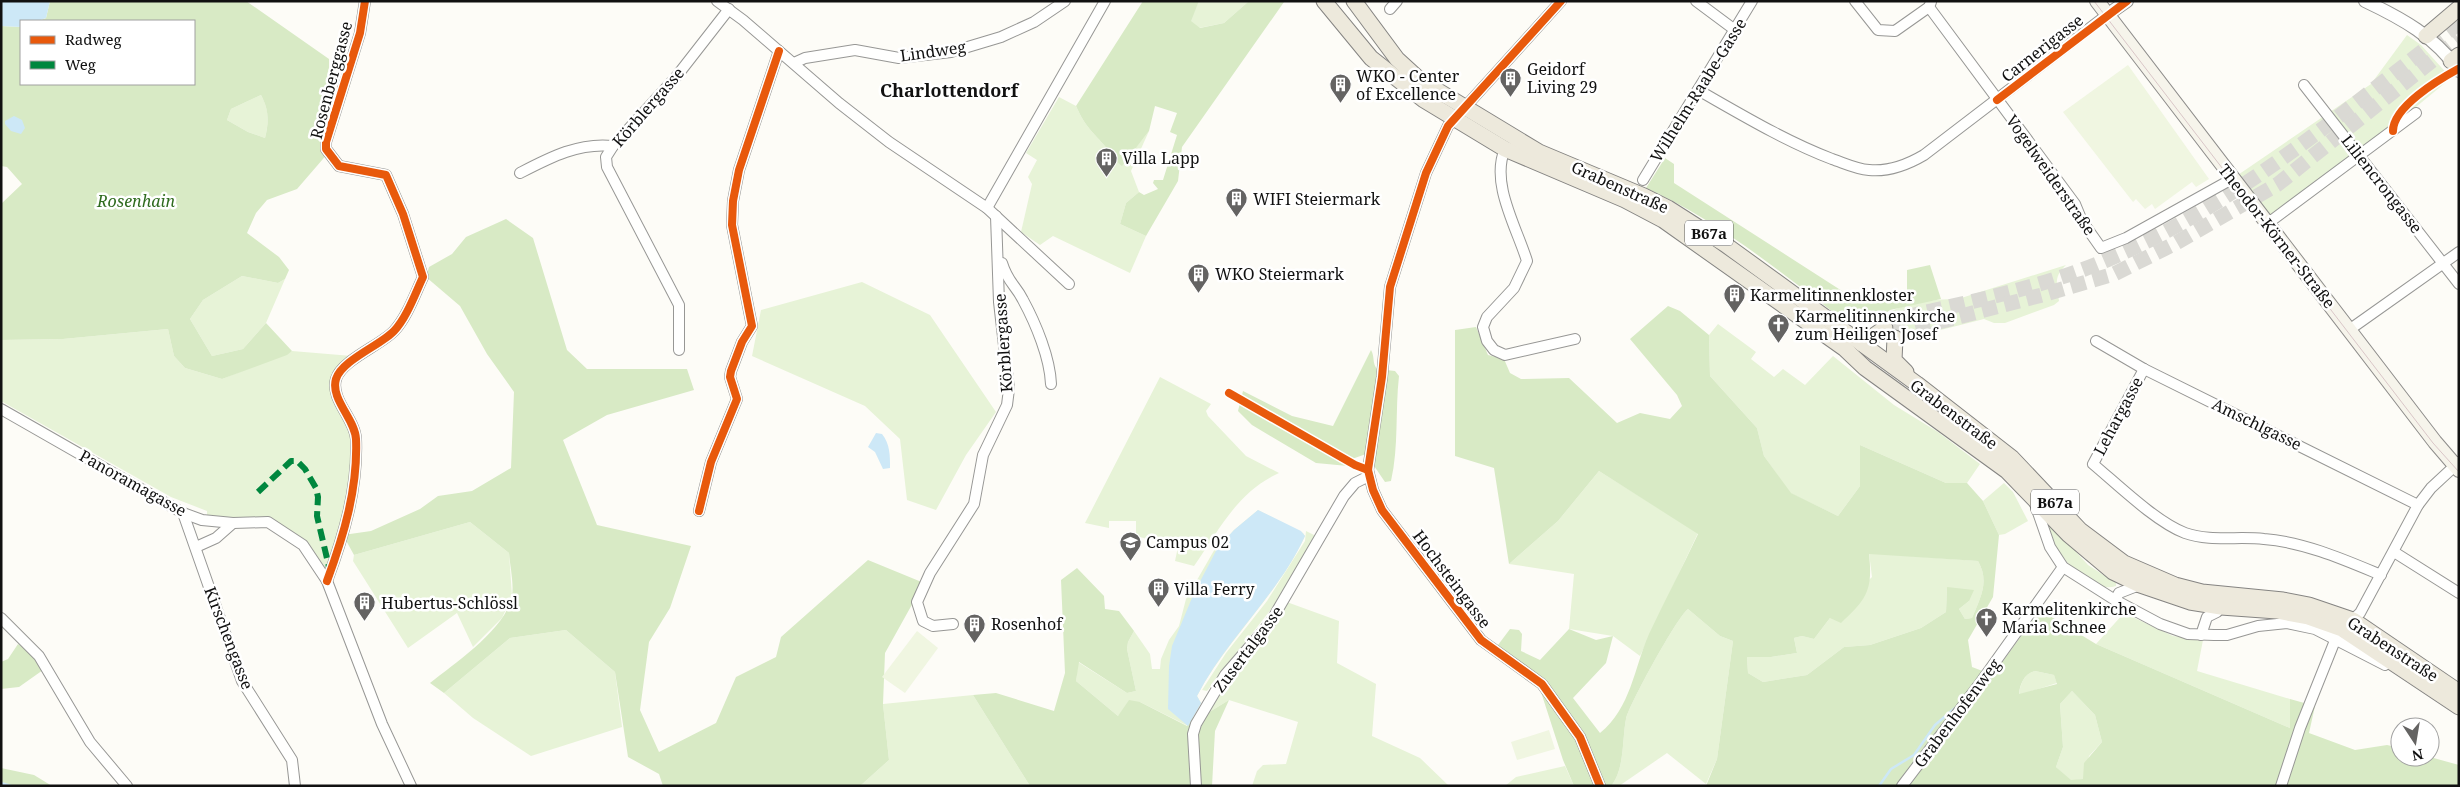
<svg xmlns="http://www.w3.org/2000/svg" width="2460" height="787" viewBox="0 0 2460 787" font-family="'Noto Serif',serif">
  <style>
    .green { fill: #e7f3d7 }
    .forest { fill: #d8eac5; fill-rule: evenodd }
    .pitch { fill: #f0f6e1 }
    .water { fill: #cde8f7 }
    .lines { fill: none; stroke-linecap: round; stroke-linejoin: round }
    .stream { stroke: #cde8f7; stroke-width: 2.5 }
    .primary-tunnel { stroke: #dad9d4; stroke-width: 15; stroke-dasharray: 15 8; stroke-linecap: butt }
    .minor-casing { stroke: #979795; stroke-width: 12 }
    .tertiary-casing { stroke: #979795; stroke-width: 14 }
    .secondary-casing { stroke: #8e8d8b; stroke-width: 16 }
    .primary-casing { stroke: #858482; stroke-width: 17 }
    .minor { stroke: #fffffe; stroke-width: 10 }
    .tertiary { stroke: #fffffe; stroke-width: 12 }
    .secondary { stroke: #f6f4eb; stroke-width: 14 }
    .primary { stroke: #ede9dc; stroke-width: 15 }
    .tram { stroke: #d9c6c7; stroke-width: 1 }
    .quiet { stroke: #00873e; stroke-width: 6; stroke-dasharray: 12 6; stroke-linecap: butt }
    .cycleway-casing { stroke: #fff; stroke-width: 11 }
    .cycleway { stroke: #e8590c; stroke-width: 8 }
    .labels { text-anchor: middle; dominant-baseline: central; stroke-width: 5; stroke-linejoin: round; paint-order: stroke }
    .shield { fill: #fff; stroke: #585858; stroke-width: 1 }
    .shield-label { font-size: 15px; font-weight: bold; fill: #111 }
    .street-label { font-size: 16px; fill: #111; stroke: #fff }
    .poi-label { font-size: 16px; fill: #111; stroke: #fff; text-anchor: start }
    .park-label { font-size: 16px; font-style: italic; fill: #2f6b1f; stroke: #fff }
    .neighbourhood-label { font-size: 18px; font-weight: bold; fill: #111; stroke: #fff }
  </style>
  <rect width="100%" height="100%" fill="#fdfcf7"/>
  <g class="green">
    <polygon points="1199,1 1249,1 1224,23 1199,28 1190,21"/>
    <polygon points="2407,35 2421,45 2451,78 2393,126 2265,221 2232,179 2371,84"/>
    <path d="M 261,95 C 269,110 269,121 265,138 L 248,132 L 227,120 L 231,109 Z"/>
    <path d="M 1059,97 L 1076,106 C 1085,126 1090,129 1104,145 C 1112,154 1111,158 1122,165 L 1149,131 L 1131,171 L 1139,192 L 1126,203 L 1120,224 L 1146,236 L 1130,273 L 1053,236 L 1040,245 L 1021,232 L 1032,184 L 1028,177 L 1037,160 L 1026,153 Z"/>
    <path d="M 2066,265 C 2053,277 2057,285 2059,301 L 2054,305 L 2005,323 L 1994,323 L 1984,319 L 1913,337 L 1905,342 L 1901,348 L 1882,320 L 1879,318 C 1900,303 1932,299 1958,299 Z"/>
    <polygon points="242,276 278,283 285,279 266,323 243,349 212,356 190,319 203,300"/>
    <polygon points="862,282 930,315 996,412 966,455 936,510 907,500 900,439 865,406 752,356 761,310"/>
    <polygon points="1718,324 1756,352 1751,359 1774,377 1783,369 1805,385 1833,356 1894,405 1938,432 1980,464 1967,483 1946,483 1860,445 1860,486 1838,516 1790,493 1764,456 1757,428 1710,376 1709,335"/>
    <polygon points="168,329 174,356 185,368 222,379 292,351 352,356 332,374 330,379 332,395 352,437 353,487 327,581 316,561 280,528 207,516 207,511 171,497 1,401 1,340 63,339"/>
    <path d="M 1160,377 L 1211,404 L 1206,411 L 1208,416 L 1246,456 L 1279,473 C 1237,492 1220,529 1194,566 L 1175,561 L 1178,547 L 1136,536 L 1136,521 L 1109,521 L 1109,528 L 1085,523 Z"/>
    <polygon points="1599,471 1698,533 1640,656 1613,636 1569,629 1574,574 1509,564 1558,521"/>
    <polygon points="2004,483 2013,492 2028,521 2005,534 1999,535 1983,501"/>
    <path d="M 1258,510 L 1303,533 L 1305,536 C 1278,595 1227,639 1197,696 L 1201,703 L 1188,726 L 1140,702 L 1118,716 L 1076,681 L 1078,662 L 1127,693 L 1136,691 L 1127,649 L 1128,642 L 1134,631 L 1150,654 L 1152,669 L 1160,669 L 1161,659 L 1169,640 L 1179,626 L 1186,599 L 1216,547 L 1218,548 L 1234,530 Z"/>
    <path d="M 2040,512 L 2088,565 L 2116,583 L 2116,586 C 2093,594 2065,563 2055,545 C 2049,535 2045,523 2040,512 Z"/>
    <polygon points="470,522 509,553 512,596 502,618 473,647 457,613 408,648 353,561 354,555"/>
    <polygon points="1306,531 1316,536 1279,599 1207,691 1202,690 1226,653 1267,601 1305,541"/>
    <path d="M 1869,553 L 1978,561 C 1990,582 1980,598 1972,618 L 1965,619 L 1959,609 L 1969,601 L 1947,587 L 1946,612 L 1921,628 L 1870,645 L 1844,647 L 1807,675 L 1763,682 L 1748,673 L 1747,657 L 1771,657 L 1797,653 L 1794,638 L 1802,636 L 1814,639 L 1830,618 L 1872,577 Z"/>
    <polygon points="1284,601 1339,621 1337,663 1376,684 1372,736 1420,758 1449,786 1252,786 1257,771 1263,765 1286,764 1298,722 1229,700 1198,719"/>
    <path d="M 1688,609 L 1720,636 L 1733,641 L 1717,759 L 1706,784 L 1667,753 L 1619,786 L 1611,786 C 1625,769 1622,739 1626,719 C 1629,705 1677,617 1688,609 Z"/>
    <polygon points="2124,613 2173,636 2203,640 2197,671 2290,699 2290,728 2096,644"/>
    <polygon points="566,630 615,672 622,727 531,756 473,718 444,693 510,638"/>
    <path d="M 2035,671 L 2054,675 L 2057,683 L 2019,695 C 2020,684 2024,674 2035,671 Z"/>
    <polygon points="2072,691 2095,715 2102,742 2089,756 2084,779 2071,781 2056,767 2063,747 2060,704"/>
    <polygon points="973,695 1030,786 860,786 889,760 883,704"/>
    <polygon points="1565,766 1574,786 1505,786 1516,777"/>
  </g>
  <g class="forest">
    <path d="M 50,1 L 246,1 L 329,59 L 329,152 L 297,189 L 267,200 L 256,213 L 247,233 L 279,257 L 289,270 L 285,279 L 278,283 L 242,276 L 203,300 L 190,319 L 212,356 L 243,349 L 266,323 L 292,351 L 287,355 L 222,379 L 185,368 L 174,356 L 168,329 L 63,339 L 1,340 L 1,204 L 22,184 L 7,167 L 1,166 L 1,26 L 21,27 L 21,84 L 194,84 L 194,21 L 38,21 L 46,18 ZM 261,95 C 269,110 269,122 265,138 L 248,132 L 227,120 L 231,109 Z"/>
    <path d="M 1143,1 L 1199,1 L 1191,21 L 1200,28 L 1224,23 L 1249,1 L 1284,2 L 1182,147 L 1178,181 L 1146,236 L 1120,224 L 1126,203 L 1139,192 L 1144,195 L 1158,189 L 1153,183 L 1154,180 L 1163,180 L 1177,135 L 1170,132 L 1177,113 L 1155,106 L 1149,131 L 1122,166 C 1113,159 1111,153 1104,145 C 1090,129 1085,126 1076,106 Z"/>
    <path d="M 1665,158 L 1674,164 L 1674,183 L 1853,298 L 1907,293 L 1907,270 L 1930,265 L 1941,299 L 1890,310 L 1879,318 L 1846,322 C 1783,274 1719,221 1646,188 Z"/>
    <path d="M 506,219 L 533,238 L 567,350 L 587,369 L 687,369 L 694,390 L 607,415 L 563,440 L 597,525 L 691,546 L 670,608 L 649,642 L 640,710 L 659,752 L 716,723 L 736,677 L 776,657 L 781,637 L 868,560 L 924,583 L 885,653 L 883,704 L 889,760 L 860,786 L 663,786 L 659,774 L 628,757 L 615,672 L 566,630 L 510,638 L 444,693 L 430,683 C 455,663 506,629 512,596 C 514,583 510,566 509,553 L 470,522 L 354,555 L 343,535 L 371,531 L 420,509 L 438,496 L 472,491 L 511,468 L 514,392 L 487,354 L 460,306 L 426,277 L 429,267 L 452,254 L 466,237 Z"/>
    <path d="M 1668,306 L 1680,311 L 1709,335 L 1710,376 L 1757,428 L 1764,456 L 1791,493 L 1838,516 L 1860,486 L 1860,445 L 1946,483 L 1967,483 L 1983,501 L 1999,535 L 1993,597 L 1968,640 L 1972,667 L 1993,675 L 2040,610 L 2096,644 L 2290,728 L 2290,699 L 2315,706 L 2309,733 L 2355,750 L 2387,745 L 2400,748 L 2400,757 L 2430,757 L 2459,765 L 2459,786 L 1706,786 L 1717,759 L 1733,641 L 1720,636 L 1688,609 C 1677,617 1629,705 1626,719 C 1622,739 1625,769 1611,786 L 1574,786 L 1563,760 L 1540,689 L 1542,679 L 1498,645 L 1510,629 L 1519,630 L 1522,634 L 1521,651 L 1540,660 L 1569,629 L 1596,640 L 1613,636 L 1606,663 L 1573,698 L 1600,733 C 1631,708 1634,668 1649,634 C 1665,600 1682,568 1698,534 L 1599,471 L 1558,521 L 1509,564 L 1494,468 L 1455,456 L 1455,330 L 1476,327 L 1488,355 L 1504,359 L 1510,373 L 1521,379 L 1569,378 L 1617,423 L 1640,413 L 1670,419 L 1682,406 L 1677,395 L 1630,339 ZM 1869,554 L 1978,561 C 1990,582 1980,598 1972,618 L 1965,619 L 1959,609 L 1969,601 L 1974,590 L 1947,587 L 1946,612 L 1921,628 L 1870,645 L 1844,647 L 1807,675 L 1763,682 L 1748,673 L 1747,657 L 1771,657 L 1797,653 L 1794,638 L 1802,636 L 1814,639 L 1830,618 L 1841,623 C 1867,599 1873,590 1869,554 ZM 2035,671 L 2054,675 L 2057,684 L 2019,694 C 2020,684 2024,674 2035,671 ZM 2072,691 L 2095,715 L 2102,742 L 2084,763 L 2083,779 L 2071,780 L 2056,767 L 2063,747 L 2060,704 Z"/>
    <path d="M 1371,350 C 1375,357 1372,363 1377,369 L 1395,371 L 1399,376 C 1395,411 1399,446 1391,481 L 1385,482 L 1366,454 L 1352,459 L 1348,466 L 1316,463 L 1252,425 L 1238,411 L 1243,391 L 1292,416 L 1333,426 Z"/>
    <polygon points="1077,568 1104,596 1105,609 1119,611 1134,631 1128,642 1127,649 1136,691 1127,693 1079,662 1076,681 1118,716 1129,700 1140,702 1187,726 1193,717 1198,719 1229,700 1215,731 1212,786 1030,786 973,695 996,693 1054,711 1065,673 1061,580"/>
    <polygon points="18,644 33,654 43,670 19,687 1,689 1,662 8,659"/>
    <polygon points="1,768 34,775 52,786 1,786"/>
  </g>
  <g class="pitch">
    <polygon points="2128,65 2209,179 2196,187 2192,182 2155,209 2152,204 2145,209 2136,199 2133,202 2063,112"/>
    <polygon points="917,631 938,648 905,693 882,677"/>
    <polygon points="1549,730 1555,749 1517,760 1511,742"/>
  </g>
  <g class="water">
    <polygon points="1,1 50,1 46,18 38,21 21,21 21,27 1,26"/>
    <polygon points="14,116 22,120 25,128 21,134 11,131 5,124 5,121"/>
    <path d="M 876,433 L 882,434 C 890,444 890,455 890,468 L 883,469 L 875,452 L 868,447 Z"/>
    <path d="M 1258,510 L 1301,531 L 1305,536 C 1278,595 1226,639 1197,696 L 1201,703 L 1188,726 L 1168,709 L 1169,666 L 1172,646 L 1194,593 L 1217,549 L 1234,530 Z"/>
  </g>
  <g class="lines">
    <g class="stream">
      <polyline points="1,783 11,786"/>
      <polyline points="1879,786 1891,769 1914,755 1935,725 1955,708"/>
    </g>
    <g class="primary-tunnel">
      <path d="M 1885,328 L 1902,318 C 1971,301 2043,288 2109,259 C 2239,203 2348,108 2459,23"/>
      <polyline points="1895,338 1908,330 2042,295 2114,274 2176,243 2278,184 2459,39"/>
    </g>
    <defs>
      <g id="minor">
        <polyline points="717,1 743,20 839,103 889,142 987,208 1069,284"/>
        <polyline points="1561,1 1448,126 1426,173 1390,287 1382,377 1368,470 1373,490 1382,510 1481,640 1542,684 1580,737 1600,786"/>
        <polyline points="1696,1 1735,30"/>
        <polyline points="1855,1 1878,30 1895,31 1929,7 1931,2"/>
        <polyline points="1929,7 2075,204 2082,221 2101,248 2126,238 2232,179"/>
        <polyline points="1390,9 1397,1"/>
        <polyline points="794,63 805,58 855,50 899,58 951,52 1001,37 1034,22 1065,1"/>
        <polyline points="2304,85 2459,284"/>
        <path d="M 1698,90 C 1742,115 1785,141 1832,159 C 1844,163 1856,169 1869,170 C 1889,172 1907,165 1924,155 L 2107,15"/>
        <path d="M 1505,149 C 1490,183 1517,228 1527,261 L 1514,288 L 1487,317 L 1483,327 L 1487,341 L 1494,350 L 1505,355 L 1575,339"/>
        <path d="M 520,173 C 549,158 579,142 613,146"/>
        <polyline points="1643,180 1752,1"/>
        <polyline points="987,208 1105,1"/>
        <polyline points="2267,224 2416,113"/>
        <path d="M 1002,263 C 1008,283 1015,284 1023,300 C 1036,324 1050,358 1051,384"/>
        <polyline points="2349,330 2459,252"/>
        <polyline points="2096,341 2144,369 2418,505"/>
        <polyline points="679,350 679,305 607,167 606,157 613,146 676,77 729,9"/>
        <path d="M 2144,369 L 2093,464 C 2117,484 2156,522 2185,533 C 2210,542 2238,536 2264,539 C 2304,542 2345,560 2381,575"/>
        <polyline points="1,409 183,513 202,520 233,523 268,522 303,545 327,581 382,724 411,786"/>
        <polyline points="2034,501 2050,547 2063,567 2115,600 2160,624 2188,634 2214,635 2227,635 2258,626 2287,623 2315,629 2385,665"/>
        <polyline points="699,511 711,462 737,399 730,377 731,371 742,342 752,326 732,225 733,201 739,170 779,51"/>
        <polyline points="183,513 242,681 292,760 295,786"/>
        <polyline points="196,547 216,538 233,523"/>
        <polyline points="2394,552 2459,593"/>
        <path d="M 327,581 C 344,535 358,488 356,439 C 355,419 330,399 336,379 C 342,360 381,345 394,331 C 407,317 415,294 423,277 L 403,214 L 386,175 L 339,166 L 326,149 L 326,142 L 360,33 L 365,1"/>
        <polyline points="2115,600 2119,593 2142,584"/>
        <polyline points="1,618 39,656 90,742 127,786"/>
        <polyline points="2349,623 2360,613 2418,505 2431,488 2459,462"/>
        <polyline points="953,624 933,626 923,621 917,602 930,573 974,504 983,455 1007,405 1009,389 999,302 996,216"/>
        <polyline points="2201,635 2207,617 2217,612 2221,607"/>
        <polyline points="1196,786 1193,734 1196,724 1225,675 1270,623 1344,496 1355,483 1369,476"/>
        <polyline points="1902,786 1978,686 2063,567"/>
        <polyline points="2281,786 2300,728 2336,638"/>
      </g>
      <g id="tertiary">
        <path d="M 2365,1 C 2401,18 2436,37 2459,71"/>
        <polyline points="2107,15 2127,1"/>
      </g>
      <polyline id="secondary" points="2097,1 2435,442 2459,470"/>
      <g id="primary">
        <polyline points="1324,1 1371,58 1424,100 1505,149 1625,200 1663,220 1845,349 1865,368 2007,471 2069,535 2113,572 2140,585 2190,602 2221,607 2277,611 2308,617 2342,629 2459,707"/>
        <polyline points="1354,1 1397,59 1420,80 1539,152 1644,196 1668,208 1726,245 1917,384 2012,458 2080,530 2124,563 2175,585 2202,592 2283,600 2309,605 2353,620 2459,692"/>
        <polyline points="2426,36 2459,8"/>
        <polyline points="2451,61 2459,55"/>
        <polyline points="1895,338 1894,360 1906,372"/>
        <polyline points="1862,344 1885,328"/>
      </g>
    </defs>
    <use href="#minor" class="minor-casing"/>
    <use href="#tertiary" class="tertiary-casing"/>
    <use href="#secondary" class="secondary-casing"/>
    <use href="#primary" class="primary-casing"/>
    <use href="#minor" class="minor"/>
    <use href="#tertiary" class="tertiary"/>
    <use href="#secondary" class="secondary"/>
    <use href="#primary" class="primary"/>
    <polyline class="tram" points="2094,1 2433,443 2459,472"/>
    <polyline class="quiet" points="258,492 291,461 297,461 305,469 316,488 318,497 317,516 329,567"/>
    <defs>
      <g id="cycleway">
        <polyline points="1561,1 1448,126 1426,173 1390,287 1382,377 1368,470 1373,490 1382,510 1481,640 1542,684 1580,737 1600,786"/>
        <polyline points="1997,100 2127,1"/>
        <path d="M 2393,131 C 2393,107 2438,80 2458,69"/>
        <polyline points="1229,393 1355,465 1368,470"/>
        <polyline points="699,511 711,462 737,399 730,377 731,371 742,342 752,326 732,225 733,201 739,170 779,51"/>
        <path d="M 327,581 C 344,535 358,488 356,439 C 355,419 330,399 336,379 C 342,360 381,345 394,331 C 407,317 415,294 423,277 L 403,214 L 386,175 L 339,166 L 326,149 L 326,142 L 360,33 L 365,1"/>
      </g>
    </defs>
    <use href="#cycleway" class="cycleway-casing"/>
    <use href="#cycleway" class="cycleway"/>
  </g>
  <defs>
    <symbol id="building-pin" viewBox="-11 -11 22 30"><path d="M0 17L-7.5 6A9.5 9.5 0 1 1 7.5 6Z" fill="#646362" stroke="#fff"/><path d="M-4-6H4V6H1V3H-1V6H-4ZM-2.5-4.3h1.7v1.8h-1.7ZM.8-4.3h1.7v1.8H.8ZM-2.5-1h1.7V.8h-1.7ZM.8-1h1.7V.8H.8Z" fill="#fff"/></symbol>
    <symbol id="church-pin" viewBox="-11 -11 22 30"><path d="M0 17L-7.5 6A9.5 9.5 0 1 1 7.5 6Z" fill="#646362" stroke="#fff"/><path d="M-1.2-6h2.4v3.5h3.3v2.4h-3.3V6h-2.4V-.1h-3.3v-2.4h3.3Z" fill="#fff"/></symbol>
    <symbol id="university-pin" viewBox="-11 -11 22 30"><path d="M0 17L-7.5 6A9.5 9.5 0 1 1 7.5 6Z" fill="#646362" stroke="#fff"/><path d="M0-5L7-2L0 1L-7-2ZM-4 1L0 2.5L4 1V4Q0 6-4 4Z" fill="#fff"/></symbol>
  </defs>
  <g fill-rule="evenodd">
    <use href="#building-pin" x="1498" y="66" width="25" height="34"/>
    <use href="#building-pin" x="1328" y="72" width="25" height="34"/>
    <use href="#building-pin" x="1094" y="146" width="25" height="34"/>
    <use href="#building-pin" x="1224" y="186" width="25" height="34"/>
    <use href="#building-pin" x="1186" y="262" width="25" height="34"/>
    <use href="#building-pin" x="1722" y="282" width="25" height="34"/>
    <use href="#church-pin" x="1766" y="312" width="25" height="34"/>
    <use href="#university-pin" x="1118" y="530" width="25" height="34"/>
    <use href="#building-pin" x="1146" y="576" width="25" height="34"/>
    <use href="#building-pin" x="352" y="590" width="25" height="34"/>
    <use href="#church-pin" x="1974" y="606" width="25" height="34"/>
    <use href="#building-pin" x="962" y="612" width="25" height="34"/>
  </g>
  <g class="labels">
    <g class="shield">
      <rect x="1685" y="220.5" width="48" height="25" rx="4"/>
      <rect x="2031" y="489.5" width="48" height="25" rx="4"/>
    </g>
    <g class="shield-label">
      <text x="1709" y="233">B67a</text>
      <text x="2055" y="502">B67a</text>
    </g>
    <g class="street-label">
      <text transform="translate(2042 48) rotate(-38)">Carnerigasse</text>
      <text transform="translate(933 51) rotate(-8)">Lindweg</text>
      <text transform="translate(331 80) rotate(-75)">Rosenberggasse</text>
      <text transform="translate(1698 90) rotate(-58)">Wilhelm-Raabe-Gasse</text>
      <text transform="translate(648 107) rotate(-49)">Körblergasse</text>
      <text transform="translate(2051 175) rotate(55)">Vogelweiderstraße</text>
      <text transform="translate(2382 184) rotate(52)">Liliencrongasse</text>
      <text transform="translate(1620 187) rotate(24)">Grabenstraße</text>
      <text transform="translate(2277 236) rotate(52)">Theodor-Körner-Straße</text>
      <text transform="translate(1003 343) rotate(-94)">Körblergasse</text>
      <text transform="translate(1954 414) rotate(37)">Grabenstraße</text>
      <text transform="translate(2118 416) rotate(-62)">Lehargasse</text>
      <text transform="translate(2257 424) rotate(26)">Amschlgasse</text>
      <text transform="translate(133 483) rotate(29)">Panoramagasse</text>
      <text transform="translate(1452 579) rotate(53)">Hochsteingasse</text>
      <text transform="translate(229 638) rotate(69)">Kirschengasse</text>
      <text transform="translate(1248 649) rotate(-53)">Zusertalgasse</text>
      <text transform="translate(2393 649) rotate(33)">Grabenstraße</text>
      <text transform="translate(1957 713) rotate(-53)">Grabenhofenweg</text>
    </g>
    <g class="poi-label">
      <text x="1527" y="69">Geidorf<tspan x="1527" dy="18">Living 29</tspan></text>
      <text x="1356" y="76">WKO - Center<tspan x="1356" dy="18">of Excellence</tspan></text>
      <text x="1122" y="158">Villa Lapp</text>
      <text x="1253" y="199">WIFI Steiermark</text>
      <text x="1215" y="274">WKO Steiermark</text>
      <text x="1750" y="295">Karmelitinnenkloster</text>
      <text x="1795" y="316">Karmelitinnenkirche<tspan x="1795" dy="18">zum Heiligen Josef</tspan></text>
      <text x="1146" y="542">Campus 02</text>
      <text x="1174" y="589">Villa Ferry</text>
      <text x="381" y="603">Hubertus-Schlössl</text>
      <text x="2002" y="609">Karmelitenkirche<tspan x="2002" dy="18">Maria Schnee</tspan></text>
      <text x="991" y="624">Rosenhof</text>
    </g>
    <g class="park-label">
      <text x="136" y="201">Rosenhain</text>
    </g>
    <g class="neighbourhood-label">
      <text x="949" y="90">Charlottendorf</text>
    </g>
  </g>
  <rect width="2460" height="787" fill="none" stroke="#111111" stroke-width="5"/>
  <rect x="20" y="20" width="175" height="65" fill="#ffffff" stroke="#a0a0a0"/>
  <rect x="30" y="36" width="25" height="8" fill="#e8590c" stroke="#a0a0a0"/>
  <text x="65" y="45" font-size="15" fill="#111111">Radweg</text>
  <rect x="30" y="61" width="25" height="8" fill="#00873e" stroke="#a0a0a0"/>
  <text x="65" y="70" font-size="15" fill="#111111">Weg</text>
  <g transform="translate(2415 742) rotate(168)"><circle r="24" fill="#ffffff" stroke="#a0a0a0"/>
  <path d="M0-4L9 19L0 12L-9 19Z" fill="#646362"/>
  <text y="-8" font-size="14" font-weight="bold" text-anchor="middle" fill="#111111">N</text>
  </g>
</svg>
